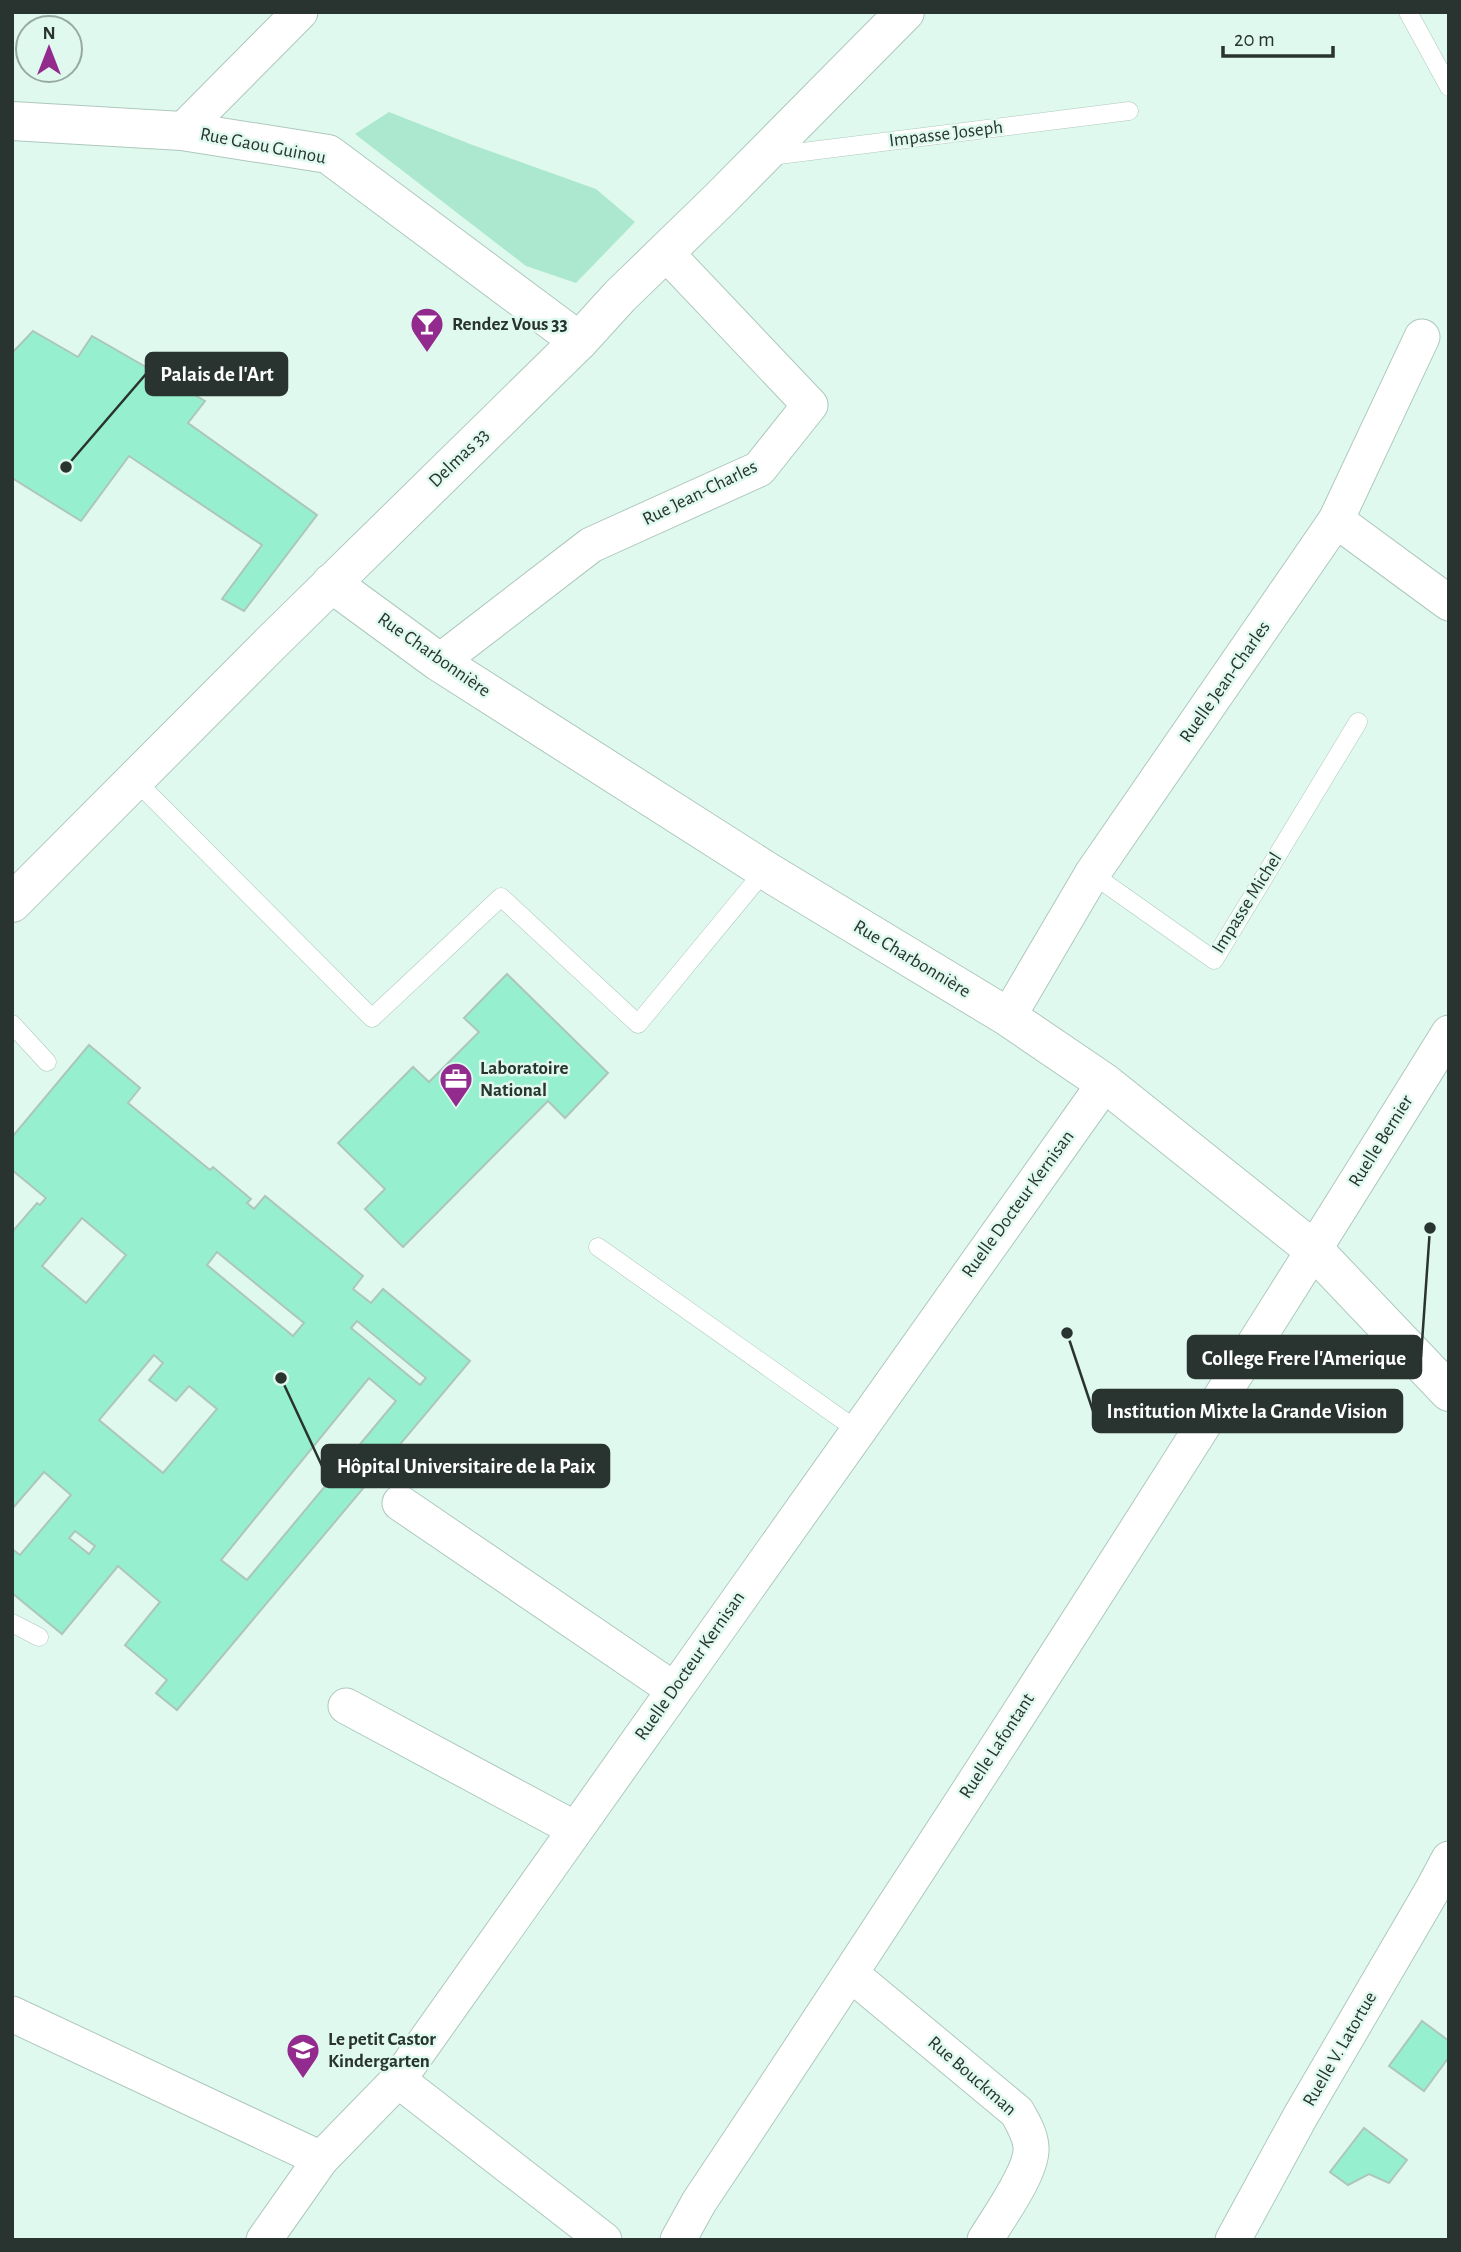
<svg xmlns="http://www.w3.org/2000/svg" width="1461" height="2252" viewBox="0 0 1461 2252" font-family="'Alegreya Sans',sans-serif">
  <style>
    .green { fill: #ace8d0 }
    .building { fill: #96f0cf; stroke: #adc6bb; stroke-width: 2; fill-rule: evenodd }
    .lines { fill: none; stroke-linecap: round; stroke-linejoin: round }
    .lane-casing { stroke: #afc8be; stroke-width: 19 }
    .street-casing { stroke: #afc8be; stroke-width: 37 }
    .secondary-casing { stroke: #afc8be; stroke-width: 40 }
    .lane { stroke: #fff; stroke-width: 18 }
    .street { stroke: #fff; stroke-width: 35 }
    .secondary { stroke: #fff; stroke-width: 38 }
    .labels { text-anchor: middle; dominant-baseline: central; stroke-width: 5; stroke-linejoin: round; paint-order: stroke }
    .street-label { font-size: 19px; fill: #29332f; stroke: #dff9ee }
    .poi-label { font-size: 19px; font-weight: bold; fill: #29332f; stroke: #dff9ee; text-anchor: start }
    .leader { fill: none; stroke: #29332f; stroke-width: 2.5 }
    .callout-dot { fill: #29332f; stroke: #dff9ee; stroke-width: 2.5 }
    .callout { fill: #29332f; stroke: #29332f; stroke-width: 2.5 }
    .callout-label { font-size: 21px; text-anchor: middle; font-weight: bold; fill: #fff }
  </style>
  <rect width="100%" height="100%" fill="#dff9ee"/>
  <polygon class="green" points="389,112 470,144 596,189 635,222 576,283 526,266 355,134"/>
  <g class="building">
    <polygon points="33,331 78,357 92,336 205,401 188,423 317,515 244,611 222,599 262,545 129,456 81,521 12,478 12,353"/>
    <polygon points="507,974 608,1073 565,1118 548,1101 403,1247 365,1209 385,1189 338,1143 413,1067 429,1082 479,1032 464,1018"/>
    <path d="M 89,1045 L 140,1088 L 128,1103 L 210,1170 L 213,1167 L 251,1199 L 247,1203 L 254,1209 L 265,1196 L 363,1276 L 353,1289 L 371,1303 L 383,1289 L 470,1361 L 177,1710 L 156,1693 L 167,1680 L 125,1645 L 160,1602 L 118,1566 L 62,1634 L 12,1593 L 12,1549 L 20,1555 L 71,1495 L 44,1472 L 12,1509 L 12,1232 L 37,1203 L 40,1205 L 46,1198 L 12,1170 L 12,1137 ZM 82,1218 L 126,1255 L 86,1303 L 42,1266 ZM 217,1252 L 304,1323 L 293,1336 L 207,1265 ZM 357,1321 L 426,1378 L 420,1385 L 351,1328 ZM 154,1355 L 163,1363 L 149,1380 L 176,1401 L 189,1386 L 217,1409 L 163,1473 L 99,1420 ZM 369,1378 L 396,1401 L 247,1580 L 221,1560 ZM 75,1531 L 95,1546 L 89,1554 L 69,1538 Z"/>
    <polygon points="1422,2021 1449,2041 1449,2057 1424,2091 1389,2066"/>
    <polygon points="1364,2128 1407,2160 1389,2183 1369,2174 1348,2185 1330,2172"/>
  </g>
  <g class="lines">
    <defs>
      <g id="lane">
        <polyline points="1408,12 1449,87"/>
        <polyline points="771,156 1129,111"/>
        <polyline points="134,779 372,1018 501,897 638,1024 765,870"/>
        <polyline points="1092,874 1214,960 1358,722"/>
        <polyline points="12,1024 47,1062"/>
        <polyline points="598,1247 857,1430"/>
        <polyline points="12,1623 39,1637"/>
      </g>
      <g id="street">
        <polyline points="182,131 300,12"/>
        <polyline points="1336,520 1449,603"/>
        <polyline points="439,662 591,545 759,469 810,405 665,252"/>
        <polyline points="1008,1017 1092,874 1336,520 1422,337"/>
        <polyline points="400,1503 673,1689"/>
        <polyline points="346,1706 575,1829"/>
        <path d="M 851,1974 L 1017,2112 C 1023,2123 1030,2134 1031,2147 C 1033,2171 998,2218 985,2240"/>
        <polyline points="12,2014 321,2159"/>
        <polyline points="398,2080 604,2240"/>
        <polyline points="264,2240 321,2159 398,2080 1105,1083"/>
        <path d="M 678,2240 L 699,2202 C 956,1817 1205,1426 1449,1033"/>
        <polyline points="1233,2240 1300,2117 1433,1889 1449,1859"/>
      </g>
      <g id="secondary">
        <polyline points="12,121 182,131 328,154 579,341"/>
        <polyline points="331,583 439,662 765,870 1008,1017 1105,1083 1314,1250 1449,1392"/>
        <polyline points="12,903 270,644 579,341 620,296 720,199 905,12"/>
      </g>
    </defs>
    <use href="#lane" class="lane-casing"/>
    <use href="#street" class="street-casing"/>
    <use href="#secondary" class="secondary-casing"/>
    <use href="#lane" class="lane"/>
    <use href="#street" class="street"/>
    <use href="#secondary" class="secondary"/>
  </g>
  <defs>
    <symbol id="bar-pin" viewBox="-11 -11 22 30"><path d="M0 17L-7.5 6A9.5 9.5 0 1 1 7.5 6Z" fill="#932a8d" stroke="#dff9ee"/><path d="M-6-5H6L.8 .8V4.5H3.5V6h-7V4.5H-.8V.8Z" fill="#fff"/></symbol>
    <symbol id="office-pin" viewBox="-11 -11 22 30"><path d="M0 17L-7.5 6A9.5 9.5 0 1 1 7.5 6Z" fill="#932a8d" stroke="#dff9ee"/><path d="M-6-3h4V-5.5h4V-3h4V5H-6ZM-1-4.5V-3h2v-1.5ZM-6 0V1H6V0Z" fill="#fff"/></symbol>
    <symbol id="school-pin" viewBox="-11 -11 22 30"><path d="M0 17L-7.5 6A9.5 9.5 0 1 1 7.5 6Z" fill="#932a8d" stroke="#dff9ee"/><path d="M0-5L7-2L0 1L-7-2ZM-4 1L0 2.5L4 1V4Q0 6-4 4Z" fill="#fff"/></symbol>
  </defs>
  <g fill-rule="evenodd">
    <use href="#bar-pin" x="408" y="305" width="38" height="52"/>
    <use href="#office-pin" x="437" y="1060" width="38" height="52"/>
    <use href="#school-pin" x="284" y="2031" width="38" height="52"/>
  </g>
  <g class="labels">
    <g class="street-label">
      <text transform="translate(946 134) rotate(-7)">Impasse Joseph</text>
      <text transform="translate(263 146) rotate(11)">Rue Gaou Guinou</text>
      <text transform="translate(459 458) rotate(-44)">Delmas 33</text>
      <text transform="translate(700 493) rotate(-26)">Rue Jean-Charles</text>
      <text transform="translate(434 655) rotate(35)">Rue Charbonnière</text>
      <text transform="translate(1225 682) rotate(-55)">Ruelle Jean-Charles</text>
      <text transform="translate(1247 903) rotate(-58)">Impasse Michel</text>
      <text transform="translate(912 959) rotate(31)">Rue Charbonnière</text>
      <text transform="translate(1381 1141) rotate(-58)">Ruelle Bernier</text>
      <text transform="translate(1018 1204) rotate(-54)">Ruelle Docteur Kernisan</text>
      <text transform="translate(690 1666) rotate(-55)">Ruelle Docteur Kernisan</text>
      <text transform="translate(997 1746) rotate(-57)">Ruelle Lafontant</text>
      <text transform="translate(1340 2049) rotate(-60)">Ruelle V. Latortue</text>
      <text transform="translate(972 2076) rotate(41)">Rue Bouckman</text>
    </g>
    <g class="poi-label">
      <text x="452" y="324">Rendez Vous 33</text>
      <text x="480" y="1068">Laboratoire<tspan x="480" dy="22">National</tspan></text>
      <text x="328" y="2039">Le petit Castor<tspan x="328" dy="22">Kindergarten</tspan></text>
    </g>
  </g>
  <path class="leader" d="M66 467L146 374M1430 1228L1421 1357M1067 1333L1093 1411M281 1378L322 1466"/>
  <g class="callout-dot">
    <circle cx="66" cy="467" r="7"/>
    <circle cx="1430" cy="1228" r="7"/>
    <circle cx="1067" cy="1333" r="7"/>
    <circle cx="281" cy="1378" r="7"/>
  </g>
  <g class="callout">
    <rect x="146" y="353" width="141" height="42" rx="7"/>
    <rect x="1188" y="1336" width="233" height="42" rx="7"/>
    <rect x="1093" y="1390" width="309" height="42" rx="7"/>
    <rect x="322" y="1445" width="287" height="42" rx="7"/>
  </g>
  <g class="callout-label">
    <text x="217" y="381">Palais de l'Art</text>
    <text x="1304" y="1365">College Frere l'Amerique</text>
    <text x="1247" y="1418">Institution Mixte la Grande Vision</text>
    <text x="466" y="1473">Hôpital Universitaire de la Paix</text>
  </g>
  <rect width="1461" height="2252" fill="none" stroke="#29332f" stroke-width="28"/>
  <g transform="translate(49 49)"><circle r="33" fill="#dff9ee" stroke="#96aaa2" stroke-width="2"/>
  <path d="M0-5L12 26L0 18L-12 26Z" fill="#932a8d"/>
  <text y="-10" font-size="19" font-weight="bold" text-anchor="middle" fill="#29332f">N</text>
  </g>
  <path d="M1223 46v10h110v-10" fill="none" stroke="#29332f" stroke-width="3.5"/>
  <text x="1234" y="46" font-size="21" fill="#29332f" stroke="#dff9ee" stroke-width="5" paint-order="stroke">20 m</text>
</svg>
